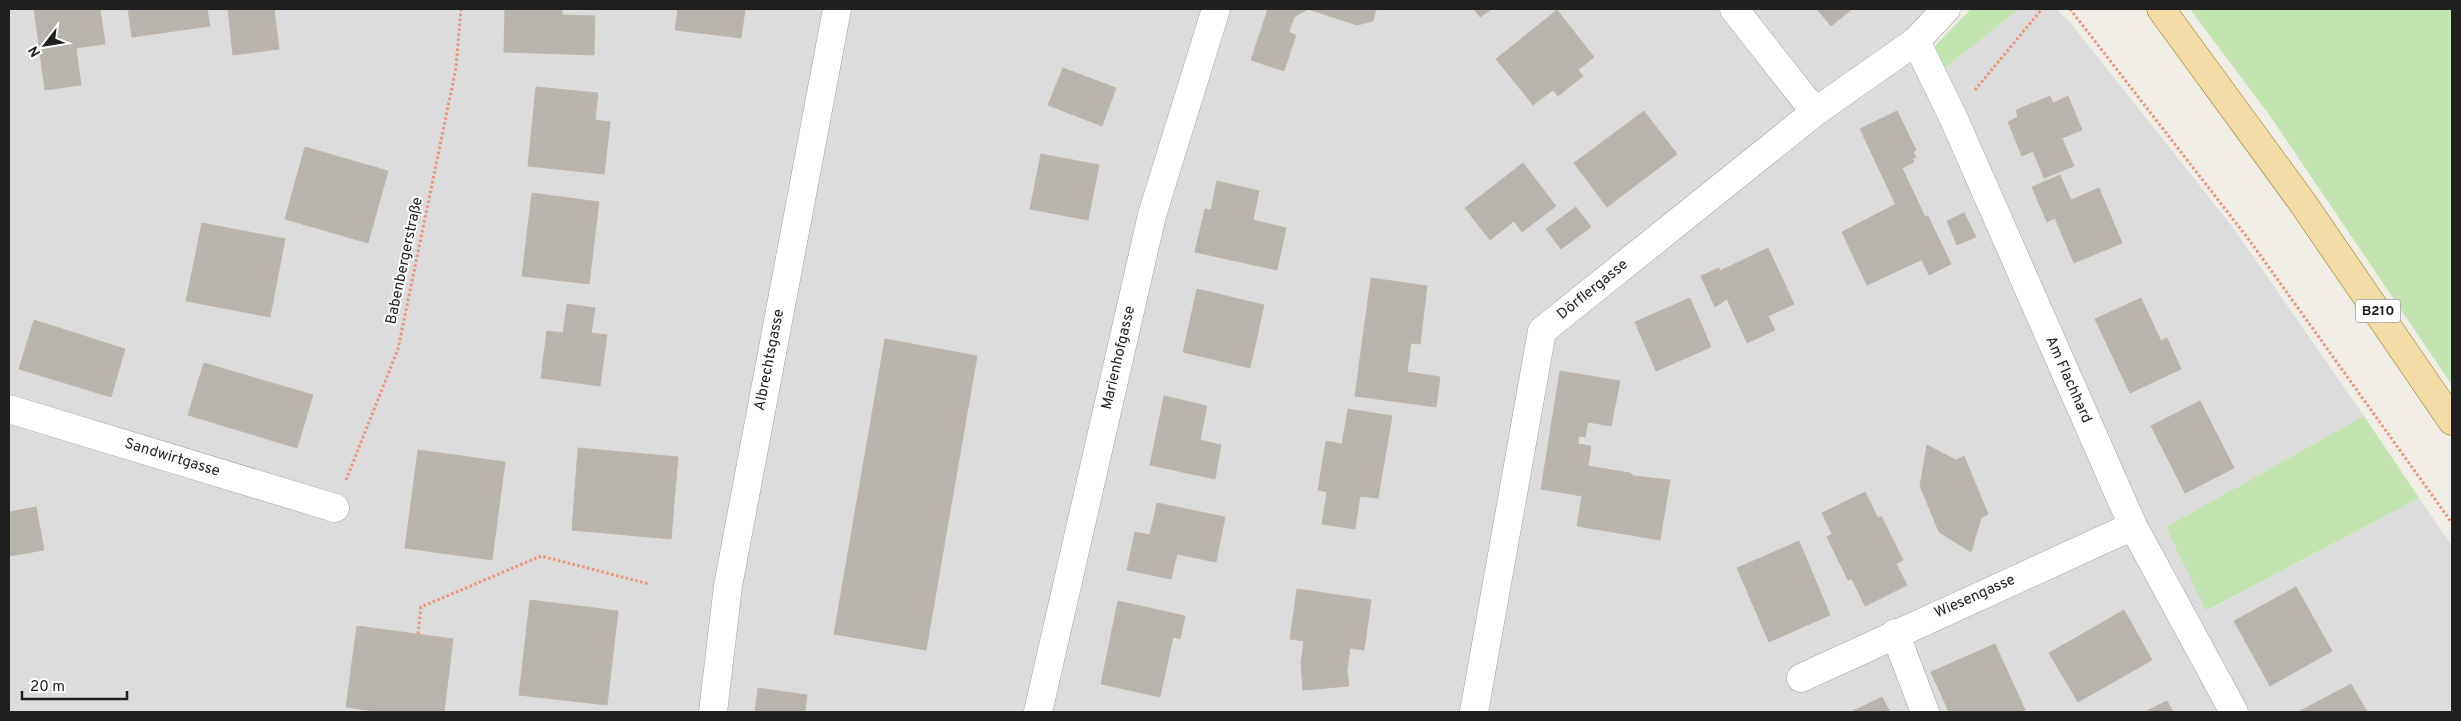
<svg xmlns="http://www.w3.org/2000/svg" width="2461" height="721" viewBox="0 0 2461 721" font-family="Overpass,sans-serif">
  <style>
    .residential { fill: #dddcdc }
    .grass { fill: #c2e4b0 }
    .building { fill: #b8b3ac; stroke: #bfb6a9 }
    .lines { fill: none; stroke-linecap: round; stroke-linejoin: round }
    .minor-casing { stroke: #a0a0a0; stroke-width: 29 }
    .major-casing { stroke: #8c750e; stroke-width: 29 }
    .path { stroke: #ed9578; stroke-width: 3; stroke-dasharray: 2.5 2.5; stroke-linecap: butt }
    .minor { stroke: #fff; stroke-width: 28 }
    .major { stroke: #f3dda6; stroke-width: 28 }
    .labels { text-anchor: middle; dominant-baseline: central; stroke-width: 4; stroke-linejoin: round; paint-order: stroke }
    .shield { fill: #fff; stroke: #626262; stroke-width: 1 }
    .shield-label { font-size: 14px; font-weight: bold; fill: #1f1f1f }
    .street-label { font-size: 15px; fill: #1f1f1f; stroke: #fff }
  </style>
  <rect width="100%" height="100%" fill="#efede6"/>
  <polygon class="residential" points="9,9 1925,9 1919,20 1945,68 2019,9 2056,9 2069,21 2234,229 2364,416 2166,527 2207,611 2419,498 2452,546 2452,712 9,712"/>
  <g class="grass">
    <polygon points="1971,9 2019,9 1945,68 1934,47"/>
    <polygon points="2190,9 2452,9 2452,385 2268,113"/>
    <polygon points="2364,416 2419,498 2206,611 2166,527"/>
  </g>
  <g class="building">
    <polygon points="34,9 100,9 105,44 76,48 81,85 45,90"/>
    <polygon points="128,9 207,9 210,26 132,37"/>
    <polygon points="228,9 274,9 279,49 233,55"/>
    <polygon points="505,9 562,9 562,15 595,16 594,55 504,52"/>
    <polygon points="678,9 745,9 741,38 675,30"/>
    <polygon points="1268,9 1376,9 1373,21 1357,25 1308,9 1294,17 1289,32 1296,35 1284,71 1251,60"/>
    <polygon points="1474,9 1492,9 1480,17"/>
    <polygon points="1817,9 1852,9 1831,26"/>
    <polygon points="1557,10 1594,57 1578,70 1583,76 1558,96 1553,90 1533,105 1496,59"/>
    <polygon points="1063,68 1116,88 1102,126 1048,105"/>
    <polygon points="536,87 598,93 595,120 610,122 604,174 528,166"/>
    <polygon points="2050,96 2053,103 2068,96 2082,130 2062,138 2074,166 2044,178 2033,151 2022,156 2008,122 2018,117 2016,110"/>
    <polygon points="1644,111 1677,154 1607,207 1574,163"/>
    <polygon points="1897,111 1916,150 1913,152 1916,157 1912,159 1914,162 1902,168 1925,217 1928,216 1951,264 1929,275 1860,129"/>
    <polygon points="305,147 388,171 368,243 285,219"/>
    <polygon points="1041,154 1099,165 1088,220 1030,209"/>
    <polygon points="1523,163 1556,206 1522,232 1514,221 1490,240 1465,208"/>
    <polygon points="2060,175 2071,200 2099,188 2122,243 2074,263 2055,218 2047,222 2032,187"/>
    <polygon points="1217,181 1259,191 1253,220 1286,228 1277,270 1195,252 1205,209 1211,210"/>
    <polygon points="532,193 599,202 589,284 522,276"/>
    <polygon points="1896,204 1921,260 1867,285 1842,232"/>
    <polygon points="1576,207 1591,227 1561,249 1546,229"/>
    <polygon points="1964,213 1976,237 1957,245 1947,221"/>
    <polygon points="202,223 285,239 270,317 186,301"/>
    <polygon points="1768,248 1794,304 1768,316 1775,330 1747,343 1727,299 1715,307 1701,276 1719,268 1720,271"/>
    <polygon points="1371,278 1427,286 1420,344 1411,343 1407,372 1440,377 1436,407 1355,396"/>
    <polygon points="1197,289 1264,305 1250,368 1183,352"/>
    <polygon points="1690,298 1711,347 1656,371 1635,322"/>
    <polygon points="2141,298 2161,341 2167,338 2181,369 2130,393 2095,319"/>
    <polygon points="567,304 595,308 591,333 607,335 600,386 541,378 547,331 563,333"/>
    <polygon points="34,320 125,349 111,397 19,369"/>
    <polygon points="885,339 977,356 926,650 834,634"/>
    <polygon points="204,363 313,395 297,448 188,415"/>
    <polygon points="1560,371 1620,381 1611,426 1588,422 1585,437 1579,436 1578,444 1591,446 1588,466 1630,473 1634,476 1670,480 1660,540 1577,526 1582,496 1541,489"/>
    <polygon points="1164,396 1207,406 1200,440 1221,445 1215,479 1150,465"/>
    <polygon points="2200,401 2234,468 2185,493 2151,426"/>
    <polygon points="1348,409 1392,416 1378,498 1360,496 1355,529 1322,524 1327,492 1318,490 1326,441 1342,444"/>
    <polygon points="1927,445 1956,460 1964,456 1988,514 1981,518 1971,552 1939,532 1920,486"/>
    <polygon points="578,448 678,457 671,539 572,530"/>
    <polygon points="418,450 505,462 492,560 405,548"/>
    <polygon points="1865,492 1878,518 1881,516 1903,560 1896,564 1907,585 1865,606 1852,579 1848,580 1827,537 1832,534 1822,513"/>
    <polygon points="1157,503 1225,517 1216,562 1177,554 1171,579 1127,570 1135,532 1150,535"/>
    <polygon points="36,507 44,550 9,556 9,512"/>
    <polygon points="1799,541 1830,615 1769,642 1737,568"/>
    <polygon points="2296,587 2332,651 2270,686 2234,621"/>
    <polygon points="1297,589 1371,600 1364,650 1350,648 1347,670 1349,686 1303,690 1301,663 1304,641 1290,639"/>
    <polygon points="530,600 618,611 607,705 519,695"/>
    <polygon points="1118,601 1185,616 1180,639 1173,637 1160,697 1101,684"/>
    <polygon points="2124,610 2152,660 2078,702 2049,653"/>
    <polygon points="357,626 453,639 444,712 381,712 346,707"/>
    <polygon points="1995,644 2025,710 2020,712 1949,712 1931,672"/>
    <polygon points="2351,684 2367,712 2298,712"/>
    <polygon points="758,688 807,695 805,712 755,712"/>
    <polygon points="1882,697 1890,712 1851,712"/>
    <polygon points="2167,701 2173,712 2145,712"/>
  </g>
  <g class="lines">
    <defs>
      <g id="minor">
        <polyline points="1734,9 1815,112"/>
        <polyline points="1916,41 1953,117 2133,526 2234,712"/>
        <polyline points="9,409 335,508"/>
        <polyline points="1895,633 1925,712"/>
        <polyline points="1801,678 2133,526"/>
        <polyline points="713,712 728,586 837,9"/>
        <polyline points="1038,712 1152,215 1216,9"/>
        <polyline points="1474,712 1542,331 1815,112 1916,41 1946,9"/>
      </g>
      <polyline id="major" points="2161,9 2302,202 2452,421"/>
    </defs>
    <use href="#minor" class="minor-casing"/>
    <use href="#major" class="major-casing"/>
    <g class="path">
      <polyline points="2070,9 2250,241 2452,523"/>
      <polyline points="1975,90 2042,9"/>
      <polyline points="346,480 398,349 456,68 461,9"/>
      <polyline points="418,634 421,607 541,556 649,584"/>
    </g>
    <use href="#minor" class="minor"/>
    <use href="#major" class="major"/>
  </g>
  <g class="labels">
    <rect class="shield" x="2355.5" y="299.5" width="45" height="23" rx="4"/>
    <g class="shield-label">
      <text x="2378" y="311">B210</text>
    </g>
    <g class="street-label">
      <text transform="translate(405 261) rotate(-78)">Babenbergerstraße</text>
      <text transform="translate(1593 290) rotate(-39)">Dörflergasse</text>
      <text transform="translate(1119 358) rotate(-77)">Marienhofgasse</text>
      <text transform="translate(770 360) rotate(-79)">Albrechtsgasse</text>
      <text transform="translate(2068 380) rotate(66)">Am Flachhard</text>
      <text transform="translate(172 458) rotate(17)">Sandwirtgasse</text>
      <text transform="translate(1975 597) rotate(-24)">Wiesengasse</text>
    </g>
  </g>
  <rect width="2461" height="721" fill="none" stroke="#1f1f1f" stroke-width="20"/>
  <g transform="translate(45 45) rotate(239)" stroke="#ffffff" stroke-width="4" paint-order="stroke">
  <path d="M0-4L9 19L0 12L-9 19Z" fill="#1f1f1f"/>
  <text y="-8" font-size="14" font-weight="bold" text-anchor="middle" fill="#1f1f1f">N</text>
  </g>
  <path d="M22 691v8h105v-8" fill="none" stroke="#1f1f1f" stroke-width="2.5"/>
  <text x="30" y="691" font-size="15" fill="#1f1f1f" stroke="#ffffff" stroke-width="4" paint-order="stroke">20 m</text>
</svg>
